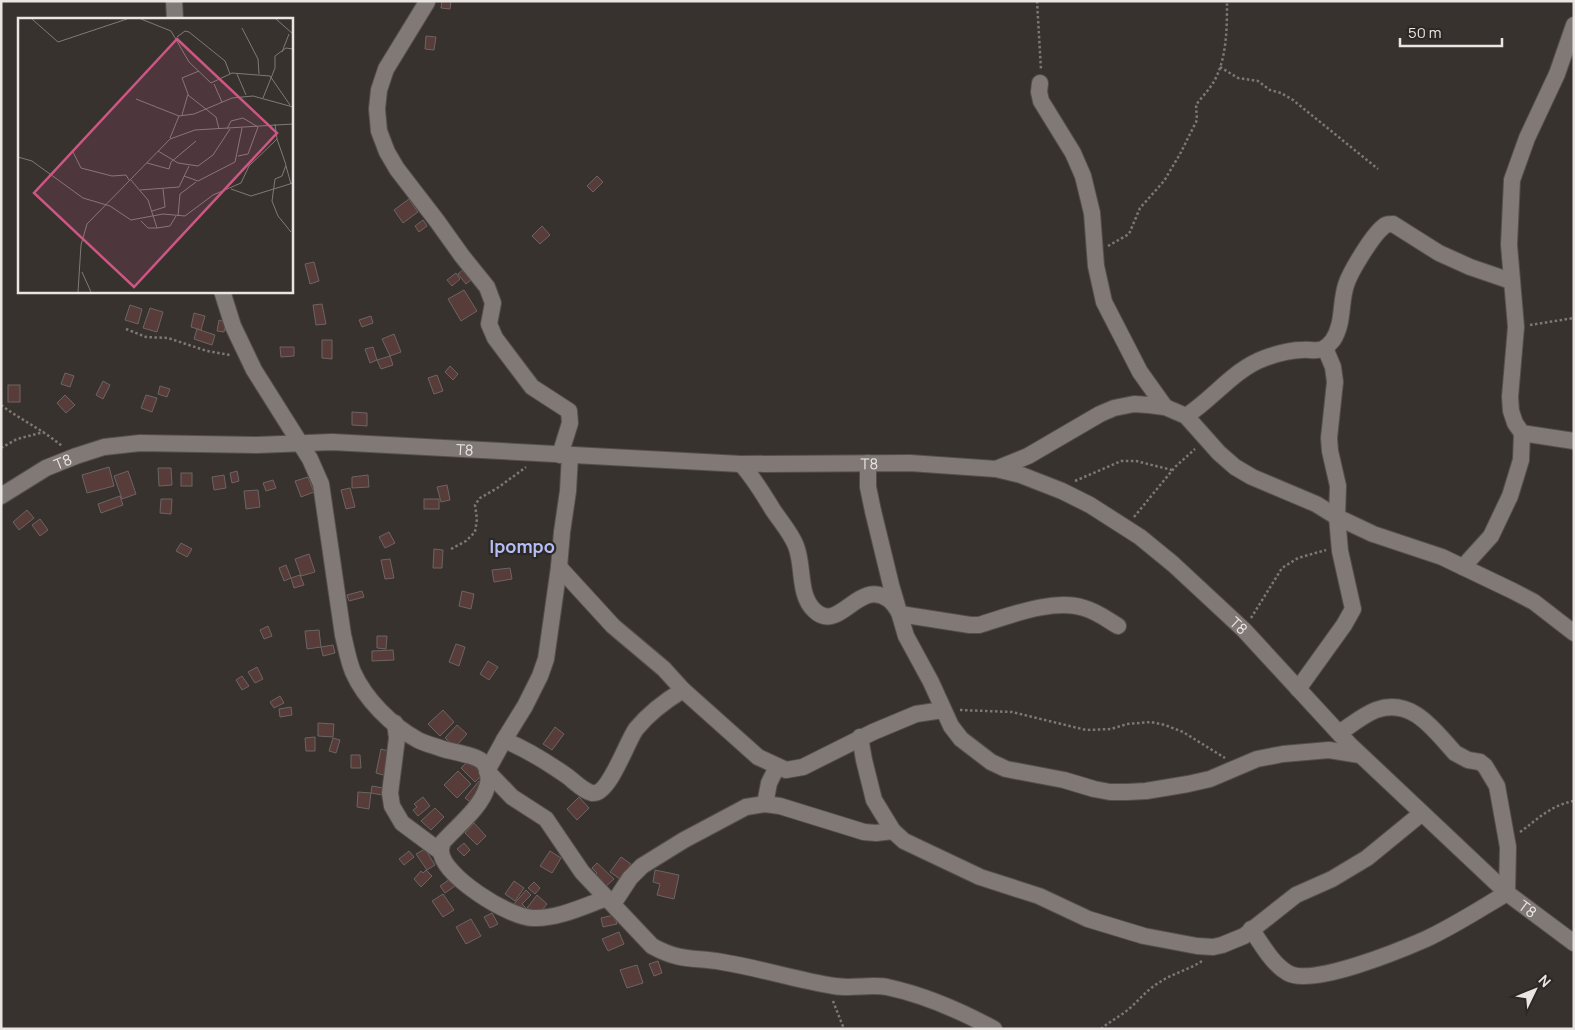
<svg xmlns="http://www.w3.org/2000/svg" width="1575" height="1030" viewBox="0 0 1575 1030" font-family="Manrope,sans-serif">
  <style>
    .building { fill: #583c3a; stroke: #6c6463 }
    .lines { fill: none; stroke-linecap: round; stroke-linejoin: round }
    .minor-casing { stroke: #544f4c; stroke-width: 18 }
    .path { stroke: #7d7775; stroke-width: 2.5; stroke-dasharray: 2.5 2.5; stroke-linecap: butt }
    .minor { stroke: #807976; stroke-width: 16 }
    .labels { text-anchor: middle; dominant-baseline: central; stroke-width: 4.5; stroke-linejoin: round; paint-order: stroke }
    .street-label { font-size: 15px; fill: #e9e5e3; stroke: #2e2825 }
    .quarter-label { font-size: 18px; font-weight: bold; fill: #b5bef6; stroke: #2e2825 }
    .inset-road { fill: none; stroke: #7f7a77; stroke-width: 1 }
    .view { fill: #ce5684; fill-opacity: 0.15; stroke: #ce5684; stroke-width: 2.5 }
    .inset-edge { fill: none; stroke: #e9e5e3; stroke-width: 2.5 }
  </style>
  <rect width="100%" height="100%" fill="#38322f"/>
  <g class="building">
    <polygon points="442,1 451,1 450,9 441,8"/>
    <polygon points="426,36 436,37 434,50 425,49"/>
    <polygon points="597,176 603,182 593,192 587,186"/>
    <polygon points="409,199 418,212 403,223 394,210"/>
    <polygon points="423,220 427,226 419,232 415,226"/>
    <polygon points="542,226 550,235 540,244 532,236"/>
    <polygon points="314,262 319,281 310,284 305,264"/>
    <polygon points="464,269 472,279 466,284 458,274"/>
    <polygon points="456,273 460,279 452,286 447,280"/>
    <polygon points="464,290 477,311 461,321 448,299"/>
    <polygon points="322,304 326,324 316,325 313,305"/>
    <polygon points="130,305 142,309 138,324 125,320"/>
    <polygon points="150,308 163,312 157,332 143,328"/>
    <polygon points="194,313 205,316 201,330 191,327"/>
    <polygon points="371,316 373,323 362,327 359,320"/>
    <polygon points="219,320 226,322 224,332 217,331"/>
    <polygon points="197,329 215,335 212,345 194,339"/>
    <polygon points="394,334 401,352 390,356 382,339"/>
    <polygon points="322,340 332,340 332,359 322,358"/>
    <polygon points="280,347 294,347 294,356 281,357"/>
    <polygon points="373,347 377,360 370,363 365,349"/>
    <polygon points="390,356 393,365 381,369 377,360"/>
    <polygon points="450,366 458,374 453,380 445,372"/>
    <polygon points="65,373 74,376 70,387 61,384"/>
    <polygon points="437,375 443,391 434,394 428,378"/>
    <polygon points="103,381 110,385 103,399 96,395"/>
    <rect x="8" y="385" width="12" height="17"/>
    <polygon points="160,386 170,389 167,397 158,394"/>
    <polygon points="65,395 75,405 66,413 57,403"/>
    <polygon points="146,395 157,398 152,412 141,408"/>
    <polygon points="352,412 367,413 367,426 352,425"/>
    <polygon points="109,467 114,486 87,493 82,475"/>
    <polygon points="158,468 171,468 172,485 159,486"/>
    <polygon points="128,471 136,494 122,499 114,476"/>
    <polygon points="237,471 239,481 232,483 230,473"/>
    <rect x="181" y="473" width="11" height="13"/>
    <polygon points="224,475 226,488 214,490 212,477"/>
    <polygon points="368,475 369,487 352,488 352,477"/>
    <polygon points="308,477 314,492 301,497 295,481"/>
    <polygon points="273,480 276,488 266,491 263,483"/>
    <polygon points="447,485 450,500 441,502 437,487"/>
    <polygon points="350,488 355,507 346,509 341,490"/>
    <polygon points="258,490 260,507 246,509 244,491"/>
    <polygon points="120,496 123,505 101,513 98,504"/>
    <polygon points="161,499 172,499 171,514 160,513"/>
    <rect x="424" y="499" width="15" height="10"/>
    <polygon points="27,510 34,518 19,530 13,522"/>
    <polygon points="40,519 48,530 40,536 32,525"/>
    <polygon points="389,532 395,543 385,548 379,537"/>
    <polygon points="181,543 192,549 187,557 176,551"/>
    <polygon points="434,549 443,550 442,568 433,568"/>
    <polygon points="309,554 315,572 301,576 295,559"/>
    <polygon points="390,559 394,578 385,579 381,560"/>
    <polygon points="286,565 291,578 284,581 279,568"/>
    <polygon points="510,568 512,579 494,582 492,570"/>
    <polygon points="300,575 304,585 294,588 291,578"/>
    <polygon points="362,591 364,597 349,601 347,595"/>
    <polygon points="462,591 474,594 471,609 459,606"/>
    <polygon points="268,626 272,636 264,639 260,630"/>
    <polygon points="319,630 321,647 307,649 305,631"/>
    <polygon points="377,636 387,636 386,649 377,648"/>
    <polygon points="456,644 465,647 459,666 449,662"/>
    <polygon points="333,645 335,653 323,656 321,647"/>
    <polygon points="393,650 394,660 372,661 372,651"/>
    <polygon points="488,661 498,667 489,680 480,674"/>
    <polygon points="257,667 263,679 255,683 248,672"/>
    <polygon points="242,676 249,686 242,690 236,680"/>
    <polygon points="280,696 284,703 274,708 270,702"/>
    <polygon points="291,707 292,715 280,717 279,709"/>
    <polygon points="443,710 454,722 440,736 428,724"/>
    <polygon points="318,723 334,724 333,737 318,736"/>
    <polygon points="457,725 467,734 455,747 445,738"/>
    <polygon points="555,727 564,734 552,750 543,744"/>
    <polygon points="315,737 315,751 306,751 305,738"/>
    <polygon points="333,738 340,740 336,753 329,751"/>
    <polygon points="381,749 392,752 387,776 376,773"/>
    <polygon points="351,755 360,755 361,768 351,768"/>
    <polygon points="471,758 485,772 475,782 461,768"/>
    <polygon points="458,771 471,784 457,798 444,785"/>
    <polygon points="479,781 486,787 472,803 465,798"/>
    <polygon points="372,786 383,788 382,795 371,793"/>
    <polygon points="358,792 371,793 369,809 357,807"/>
    <polygon points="423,797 430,806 418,816 413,810 417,807 414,804"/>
    <polygon points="579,797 589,808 577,820 567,809"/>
    <polygon points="435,808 444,817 431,830 421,821"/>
    <polygon points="474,823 486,836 477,845 465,833"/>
    <polygon points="464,843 470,850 464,856 457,849"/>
    <polygon points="425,849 435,865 427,870 416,854"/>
    <polygon points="409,851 414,857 404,865 399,859"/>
    <polygon points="550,851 561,858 552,873 540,866"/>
    <polygon points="621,857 631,864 620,879 610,872"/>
    <polygon points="597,863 614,879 604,888 593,877 597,873 592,868"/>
    <polygon points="426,870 432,876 421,887 414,879 421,871 423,873"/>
    <polygon points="655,870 679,875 674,899 657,895 660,884 653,882"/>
    <polygon points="450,879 455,886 445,893 440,886"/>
    <polygon points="514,881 524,888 515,901 505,894"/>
    <polygon points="534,882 540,888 535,894 528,888"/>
    <polygon points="526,890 531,895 522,904 526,908 521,913 513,905"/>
    <polygon points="443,894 454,910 443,917 432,901"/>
    <polygon points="537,895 547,904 537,916 527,908"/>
    <polygon points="492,913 498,924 490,928 484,917"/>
    <polygon points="614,915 617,924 603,927 601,918"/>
    <polygon points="471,919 481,936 466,944 456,927"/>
    <polygon points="619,932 624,944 608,951 602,939"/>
    <polygon points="658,961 662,973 654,976 649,964"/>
    <polygon points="637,965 643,983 627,988 620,970"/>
  </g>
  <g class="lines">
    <defs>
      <g id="minor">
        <polyline points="174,1 175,19"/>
        <polyline points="427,2 386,69 379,90 377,109 379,131 387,152 397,169 437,221 462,256 487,287 493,303 489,324 495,338 532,387 569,411 570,423 560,455"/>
        <polyline points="1574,25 1557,74 1527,138 1512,180 1509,245 1516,327 1510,397 1511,411 1515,423 1522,433 1574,441"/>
        <polyline points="1040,83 1039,92 1041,101 1073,153 1083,176 1092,213 1096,266 1104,302 1140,372 1165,407"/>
        <path d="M 222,291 L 233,326 L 254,370 L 310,459 L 321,484 L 343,635 C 346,647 348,660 353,672 C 365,699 392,726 418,740 C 426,744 435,746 443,749 C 453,752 476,755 483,762 C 488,768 490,780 487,787 C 481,808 456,827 442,843 C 442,846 441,848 441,851 C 442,876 510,918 533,918 C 558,919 584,906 607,898"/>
        <path d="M 1186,416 C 1213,399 1234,369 1265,358 C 1276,354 1290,350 1302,350 C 1307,349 1313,351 1318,350 C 1324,350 1329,345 1333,340 C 1344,323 1340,303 1346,285 C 1350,272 1372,236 1383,227 C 1386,224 1389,224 1393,224 L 1439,253 L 1470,267 L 1511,281"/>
        <polyline points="868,463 868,487 873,511 891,585 906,636 931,682 951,726 961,739 991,762 1006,769 1064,780 1094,789 1110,792 1127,792 1146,791 1188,784 1210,779 1257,759 1283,754 1329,750 1360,755"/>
        <path d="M 741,464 C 754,478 763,494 773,510 C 781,522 791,533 796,546 C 804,566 798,595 814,610 C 839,635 858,578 888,599 C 893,602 897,609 900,614 L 970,625 L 979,625 C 1009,616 1053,598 1084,608 C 1096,611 1108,620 1118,626"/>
        <polyline points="996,469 1028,456 1100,414 1114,408 1134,404 1149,405 1165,407 1186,416 1219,453 1235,467 1252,477 1316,504 1337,517 1373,534 1442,557 1513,591 1534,602 1574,633"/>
        <path id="s1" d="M 1,496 L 46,468 L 76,456 L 104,447 L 140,443 L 257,445 L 332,442 L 741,464 L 910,463 L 996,469 L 1021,475 L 1062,491 L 1090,505 L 1140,537 L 1173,564 L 1244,630 L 1349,744 L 1507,893 L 1574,943"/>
        <polyline points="559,567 613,626 664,669 683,690 758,757 786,770 803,767 873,732 916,714 943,710"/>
        <polyline points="1463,567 1491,536 1510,496 1521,460 1522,433"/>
        <polyline points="1298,689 1344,625 1353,609 1340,551 1337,517 1338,486 1330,451 1329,438 1335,382 1333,367 1325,348"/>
        <polyline points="395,723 397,738 390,793 392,806 402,823 441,852"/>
        <polyline points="860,737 864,760 874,800 893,831 904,841 980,877 1039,896 1088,919 1144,936 1197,946 1213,947 1222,945 1244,936 1296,895 1332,879 1367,858 1422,813"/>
        <path d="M 504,740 C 526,749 547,762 567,776 C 574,781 583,791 592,793 C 609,796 627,741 636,729 C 649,713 665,701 683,690"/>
        <path d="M 487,771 L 512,797 L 546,819 L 582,872 L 652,946 C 681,962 693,957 722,962 C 760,968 796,980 834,986 C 852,989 870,984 887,987 C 924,995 961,1011 994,1029"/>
        <polyline points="487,771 504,740 525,706 540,676 546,659 559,567 562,532 568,491 570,455"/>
        <polyline points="765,804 769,783 777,767"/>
        <polyline points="613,904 630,878 642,866 684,840 746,807 765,804 780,806 864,832 876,833 893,831"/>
        <path d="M 1251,929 C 1261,943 1272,964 1288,973 C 1312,987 1401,950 1426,939 C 1454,926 1480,909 1507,893 L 1508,847 L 1497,786 L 1485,766 L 1480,762 L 1468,760 L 1455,753 C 1434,730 1412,697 1376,710 C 1363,715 1350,726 1339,733"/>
      </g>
    </defs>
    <use href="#minor" class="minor-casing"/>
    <g class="path">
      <polyline points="1037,1 1041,70"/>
      <polyline points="1220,67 1238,78 1258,81 1270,90 1281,93 1293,100 1378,169"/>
      <path d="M 1108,246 L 1129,234 L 1140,208 L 1164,181 L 1180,154 L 1197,120 L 1196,105 C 1201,98 1208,91 1213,83 C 1227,60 1227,28 1227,1"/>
      <polyline points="1530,325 1574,318"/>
      <polyline points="126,329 146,337 168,338 207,351 230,355"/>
      <path d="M 1,405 C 21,420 43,430 62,446"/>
      <polyline points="1,448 17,439 44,432"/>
      <polyline points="1075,481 1121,461 1136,461 1172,470"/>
      <polyline points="1134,517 1175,467 1195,449"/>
      <polyline points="451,549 466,541 475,532 477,519 475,505 480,498 499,487 526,467"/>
      <polyline points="1251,618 1282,568 1298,558 1326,550"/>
      <polyline points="960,710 1012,712 1086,730 1111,729 1127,724 1151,722 1165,725 1183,732 1225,758"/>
      <path d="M 1520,832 C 1538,819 1551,805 1574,801"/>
      <polyline points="833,1001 844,1029"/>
      <path d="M 1101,1029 C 1110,1021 1121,1016 1130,1008 C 1140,999 1148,989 1160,982 C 1173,973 1189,970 1202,961"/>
    </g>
    <use href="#minor" class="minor"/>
  </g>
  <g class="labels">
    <g class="street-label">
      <text stroke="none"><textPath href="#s1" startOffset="476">T8</textPath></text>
      <text stroke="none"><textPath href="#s1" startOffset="71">T8</textPath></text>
      <text stroke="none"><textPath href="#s1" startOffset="881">T8</textPath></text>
      <text stroke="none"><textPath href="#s1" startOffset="1301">T8</textPath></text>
      <text stroke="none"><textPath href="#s1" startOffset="1706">T8</textPath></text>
    </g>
    <g class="quarter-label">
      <text x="522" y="546">Ipompo</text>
    </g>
  </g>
  <g transform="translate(18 18)">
    <rect width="275" height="275" fill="#38322f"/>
    <path class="inset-road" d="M 14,1 L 40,24 L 109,1M 123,1 L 153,13 L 171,44 L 193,65 L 214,55 L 252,58 L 272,87M 258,1 L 275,16M 224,10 L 240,41 L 241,56M 159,19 L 167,13 L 171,14 L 207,43 L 212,56M 264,34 L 271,16M 219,56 L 228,77M 196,66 L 204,84M 170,77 L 198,99 L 201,111M 245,80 L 257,50 L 257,38 L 268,30 L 275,31M 118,81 L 161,98M 164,97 L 170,76 L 164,60 L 181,53M 209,111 L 213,103 L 225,100 L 240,109 L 230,136 L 220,138M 152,120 L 161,98 L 176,96 L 214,80 L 235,78 L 275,89M 259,121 L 268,147 L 264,158 L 257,161 L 254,183 L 260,198 L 273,214M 140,133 L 160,145 L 180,148 L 195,137 L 212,111M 55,134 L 63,150 L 94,158 L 108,157 L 111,162M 0,139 L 14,143 L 65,180 L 92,188 L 113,202 L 145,196 L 167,198 L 195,177 L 223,165 L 231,148 L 259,121 L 257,106M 129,145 L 151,151 L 153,144 L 178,123M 268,148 L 273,166M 166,158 L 180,163 L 217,144 L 224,110M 112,161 L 130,182 L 139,210 L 152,208 L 158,198M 213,171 L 233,178 L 275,165M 122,172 L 161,169 L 171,148M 134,193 L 147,189 L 145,171M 160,198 L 162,176 L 178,164M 123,203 L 130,210 L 139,210M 64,254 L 73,274M 60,274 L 63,227 L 69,206 L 152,121 L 177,112 L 275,106"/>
    <path class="view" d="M 159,21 L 259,115 L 116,269 L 16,175 Z"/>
    <rect width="275" height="275" class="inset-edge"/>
  </g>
  <rect width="1575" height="1030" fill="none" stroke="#e9e5e3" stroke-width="5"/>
  <g transform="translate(1535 990) rotate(47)" stroke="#2e2825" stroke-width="4" paint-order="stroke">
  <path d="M0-4L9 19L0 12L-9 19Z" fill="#e9e5e3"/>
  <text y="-8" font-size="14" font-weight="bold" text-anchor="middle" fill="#e9e5e3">N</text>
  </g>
  <path d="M1400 38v8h102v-8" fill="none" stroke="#e9e5e3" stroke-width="2.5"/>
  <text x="1408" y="38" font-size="15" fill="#e9e5e3" stroke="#2e2825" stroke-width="4" paint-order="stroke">50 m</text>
</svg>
